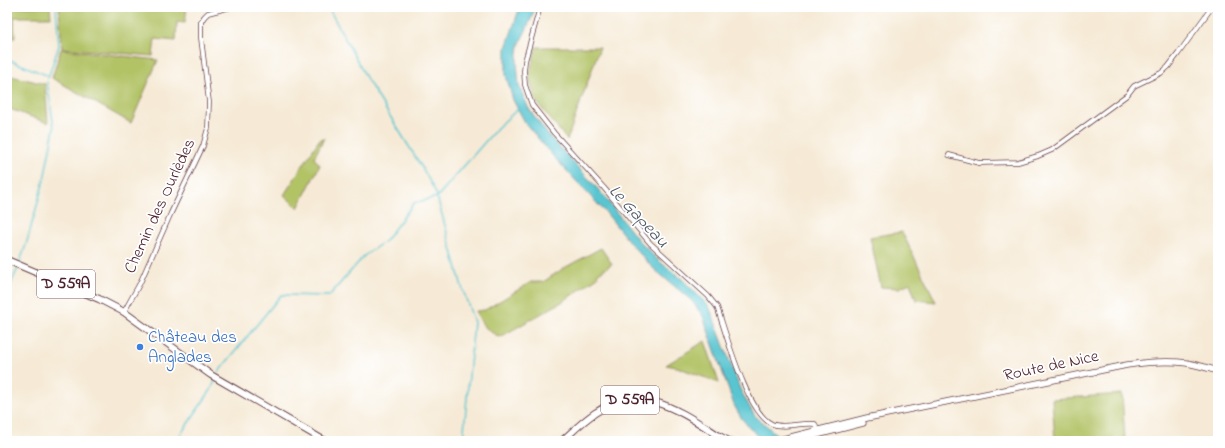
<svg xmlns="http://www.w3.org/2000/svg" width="1225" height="448" viewBox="0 0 1225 448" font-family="'Indie Flower',sans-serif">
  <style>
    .built { fill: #f5cfda }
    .green { fill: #b2c366; stroke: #7e7148 }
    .water { fill: #58c5d0; stroke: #51727e }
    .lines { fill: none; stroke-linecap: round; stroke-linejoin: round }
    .stream { stroke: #58c5d0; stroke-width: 1.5 }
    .street-casing { stroke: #643d45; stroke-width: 5.5 }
    .secondary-casing { stroke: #643d45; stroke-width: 7 }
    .primary-casing { stroke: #643d45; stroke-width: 8 }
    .street { stroke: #fff; stroke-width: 4 }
    .secondary { stroke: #fff; stroke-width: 5.5 }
    .primary { stroke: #fff; stroke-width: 6 }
    .shop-dot { fill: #3f7fe0; stroke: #fff; stroke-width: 1.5 }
    .labels { text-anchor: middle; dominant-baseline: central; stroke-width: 3.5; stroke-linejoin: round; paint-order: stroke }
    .shield { fill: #fff; stroke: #80626b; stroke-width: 1 }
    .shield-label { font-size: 16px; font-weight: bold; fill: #4a1f2b }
    .street-label { font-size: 17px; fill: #4a1f2b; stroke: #fff }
    .shop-label { font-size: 17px; fill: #366cbe; stroke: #fff; text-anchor: start }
    .water-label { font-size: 18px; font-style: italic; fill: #4f5965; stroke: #fff }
  </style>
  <rect width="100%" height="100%" fill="#fff"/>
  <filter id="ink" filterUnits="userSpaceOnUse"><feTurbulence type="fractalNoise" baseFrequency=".025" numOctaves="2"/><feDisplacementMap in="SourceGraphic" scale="8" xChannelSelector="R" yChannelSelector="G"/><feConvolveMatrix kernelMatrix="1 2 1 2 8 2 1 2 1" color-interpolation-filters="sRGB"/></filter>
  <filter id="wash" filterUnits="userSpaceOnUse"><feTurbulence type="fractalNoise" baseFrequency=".012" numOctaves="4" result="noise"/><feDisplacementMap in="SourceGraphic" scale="16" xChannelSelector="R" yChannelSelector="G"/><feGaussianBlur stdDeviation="0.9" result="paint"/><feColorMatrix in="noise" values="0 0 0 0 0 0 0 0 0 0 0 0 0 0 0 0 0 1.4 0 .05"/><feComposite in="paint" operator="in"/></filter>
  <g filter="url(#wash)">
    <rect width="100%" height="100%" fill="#f6ead6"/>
    <polygon class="built" points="1218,438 1218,441 1174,441"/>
    <g class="green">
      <polygon points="7,7 50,7 51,17 14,17 15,38 7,38"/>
      <polygon points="59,7 187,7 185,23 177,22 176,41 155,39 153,56 62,48"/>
      <polygon points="536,47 600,47 567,140 536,101 529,77"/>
      <polygon points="61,49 158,60 131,123 52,78"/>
      <polygon points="7,75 45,84 48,123 7,108"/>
      <polygon points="324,138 314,158 320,165 298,208 284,195 319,140"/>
      <polygon points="902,232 936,302 916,300 910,283 899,288 881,287 870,237"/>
      <path d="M 601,248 L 612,264 L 597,274 L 598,277 L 562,302 L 500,337 C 486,330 482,326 476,311 L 485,310 L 531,282 L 543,282 L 564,268 Z"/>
      <polygon points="705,341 719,383 677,367 666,365"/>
      <polygon points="1122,394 1125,440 1055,441 1052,399"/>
    </g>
    <polygon class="water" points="520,7 535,7 532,17 519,45 517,62 519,86 529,109 548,135 599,190 639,241 660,262 682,279 709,306 740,389 754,415 784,441 762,441 742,419 734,405 703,316 692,301 654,269 631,244 607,214 554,157 526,124 513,100 506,75 506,48"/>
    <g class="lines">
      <g class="stream">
        <polyline points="328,7 368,81 423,169 436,193 462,287 474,322 463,441"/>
        <polyline points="7,59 49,76"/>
        <polyline points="48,78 59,46 56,7"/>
        <polyline points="20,261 26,245 44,180 54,128 47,82"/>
        <polyline points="7,293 18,268"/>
        <polyline points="219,373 221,369 281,295 329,296 364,256 385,241 414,203 437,197 498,127 518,109"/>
        <polyline points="176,441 211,390 215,381"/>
      </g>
    </g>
  </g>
  <g filter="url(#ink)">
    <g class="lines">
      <defs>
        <g id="street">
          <path d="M 540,7 L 525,61 L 524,71 L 525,85 L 532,105 L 554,133 L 604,188 L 650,243 L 708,296 L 717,307 C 726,333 747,413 772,424 C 783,429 802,422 815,424 L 818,433"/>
          <polyline points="949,155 979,163 1018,162 1038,156 1052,150 1127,95 1134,86 1161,73 1168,67 1178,54 1212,7"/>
          <polyline points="124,312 140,283 171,213 203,146 208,128 209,102 201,38 201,22 204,17 208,13 231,7"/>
        </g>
        <g id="secondary">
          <path d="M 775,441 L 867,418 L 1127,365 C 1147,362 1166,360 1187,363 C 1197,365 1208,368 1218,371"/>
          <polyline points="793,441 863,423"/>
        </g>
        <g id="primary">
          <polyline points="7,260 99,299 124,312 211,375 325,441"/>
          <path d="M 562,441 C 573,431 583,421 595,413 C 641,381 681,412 721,437 L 729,441"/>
        </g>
      </defs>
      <use href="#street" class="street-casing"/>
      <use href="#secondary" class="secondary-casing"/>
      <use href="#primary" class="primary-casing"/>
      <use href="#street" class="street"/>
      <use href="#secondary" class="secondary"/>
      <use href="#primary" class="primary"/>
    </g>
  </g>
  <circle class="shop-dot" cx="140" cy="347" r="4"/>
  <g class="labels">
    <g class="shield">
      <rect x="37" y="270" width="58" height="28" rx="3"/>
      <rect x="601" y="386" width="58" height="28" rx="3"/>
    </g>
    <g class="shield-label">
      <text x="66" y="284">D 559A</text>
      <text x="630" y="400">D 559A</text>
    </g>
    <g class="street-label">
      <text transform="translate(160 206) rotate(-65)">Chemin des Ourlèdes</text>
      <text transform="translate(1051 366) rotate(-12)">Route de Nice</text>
    </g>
    <g class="shop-label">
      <text x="148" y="337">Château des<tspan x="148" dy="20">Anglades</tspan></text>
    </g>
    <g class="water-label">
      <text transform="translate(638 217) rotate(47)">Le Gapeau</text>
    </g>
  </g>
  <rect width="1225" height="448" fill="none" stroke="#fff" stroke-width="24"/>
</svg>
